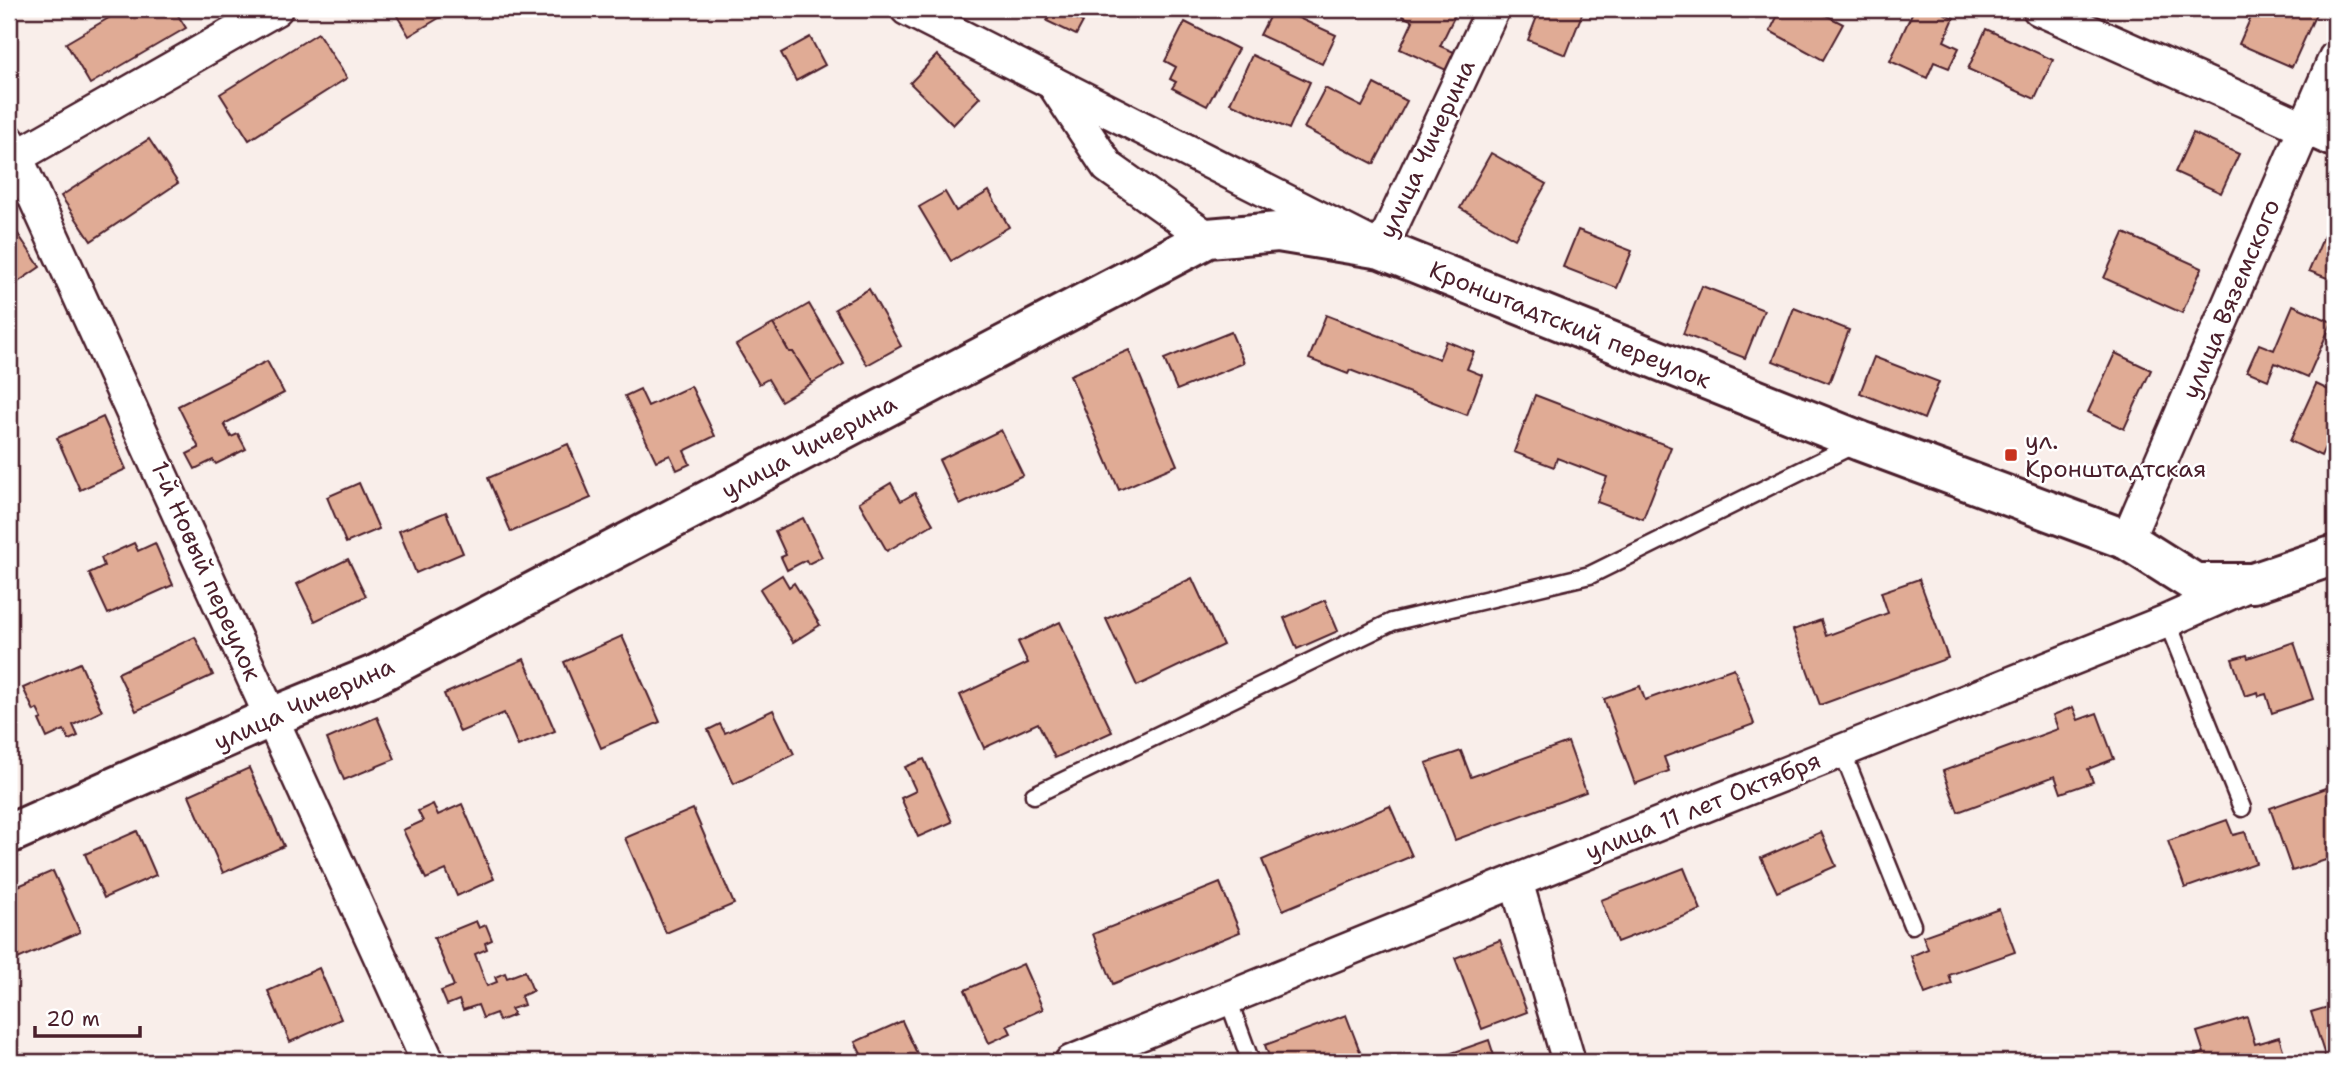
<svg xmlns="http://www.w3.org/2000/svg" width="2344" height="1071" viewBox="0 0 2344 1071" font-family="'Shantell Sans',sans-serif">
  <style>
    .building { fill: #e0ab95; stroke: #4a1f2b; stroke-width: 2 }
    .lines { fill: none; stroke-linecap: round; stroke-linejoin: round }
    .lane-casing { stroke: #4a1f2b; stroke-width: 21 }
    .street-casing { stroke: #4a1f2b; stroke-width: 37 }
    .secondary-casing { stroke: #4a1f2b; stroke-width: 44 }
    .lane { stroke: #fff; stroke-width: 16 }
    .street { stroke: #fff; stroke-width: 32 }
    .secondary { stroke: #fff; stroke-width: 38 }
    .poi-dot { fill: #c8321e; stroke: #fff; stroke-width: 2.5 }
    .labels { text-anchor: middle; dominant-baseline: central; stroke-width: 5; stroke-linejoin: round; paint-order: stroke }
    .street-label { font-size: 24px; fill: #4a1f2b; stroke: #fff }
    .poi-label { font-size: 24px; fill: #4a1f2b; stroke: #fff; text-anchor: start }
  </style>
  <rect width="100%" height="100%" fill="#f9eeea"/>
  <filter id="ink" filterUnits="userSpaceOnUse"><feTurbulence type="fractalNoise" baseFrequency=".0143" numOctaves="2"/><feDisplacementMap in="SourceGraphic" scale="14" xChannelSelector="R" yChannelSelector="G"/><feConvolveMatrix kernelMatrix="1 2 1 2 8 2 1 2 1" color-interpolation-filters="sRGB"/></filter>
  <g filter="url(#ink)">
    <g class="building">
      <polygon points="124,9 174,9 186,28 90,84 66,43"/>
      <polygon points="393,9 454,9 409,36"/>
      <polygon points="1053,9 1093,9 1090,16 1078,10 1074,18 1083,22 1076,35 1047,21"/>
      <polygon points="1273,9 1279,9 1336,35 1322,64 1260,35"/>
      <polygon points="1404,9 1458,9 1440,46 1454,52 1446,70 1400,49 1413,21 1402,16"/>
      <polygon points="1540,9 1584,9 1566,55 1528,40"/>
      <polygon points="1781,9 1814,9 1843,24 1823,60 1770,31"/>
      <polygon points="1914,9 1935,9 1954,18 1944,41 1959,48 1949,68 1934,62 1927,78 1890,61"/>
      <polygon points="2240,9 2318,9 2292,67 2239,44 2252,15"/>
      <polygon points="1185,22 1238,49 1207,106 1172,88 1176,82 1170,79 1176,67 1165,61"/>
      <polygon points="1986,29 2053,60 2035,99 1968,69"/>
      <polygon points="318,33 347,78 249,140 220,94"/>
      <polygon points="810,37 825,65 796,81 781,53"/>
      <polygon points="937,55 980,97 953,125 910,83"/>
      <polygon points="1252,55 1310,82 1289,129 1230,103"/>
      <polygon points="1374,84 1407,101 1374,164 1304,128 1325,88 1362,107"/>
      <polygon points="2193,133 2239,154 2221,193 2175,172"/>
      <polygon points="149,139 178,183 91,241 61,196"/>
      <polygon points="1491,153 1546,184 1515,239 1460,208"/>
      <polygon points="989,191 1009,227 951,261 919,207 945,192 956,211"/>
      <polygon points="2335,210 2335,281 2309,271"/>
      <polygon points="14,228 40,267 9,288 9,232"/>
      <polygon points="1578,230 1632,251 1617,288 1563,267"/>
      <polygon points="2124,233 2202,268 2182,313 2104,278"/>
      <polygon points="1702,286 1764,310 1745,358 1683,334"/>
      <polygon points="869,289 901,346 867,365 835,309"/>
      <polygon points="809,304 844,364 812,383 793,352 789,352 773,325"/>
      <polygon points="2293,305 2332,322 2308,377 2275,363 2268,380 2247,371 2259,344 2274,350"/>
      <polygon points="1794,308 1849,330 1829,383 1773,361"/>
      <polygon points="1326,315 1439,359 1446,341 1474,352 1467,369 1482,375 1467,415 1350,370 1348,374 1309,359"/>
      <polygon points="773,324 789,352 793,352 812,383 781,401 768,379 759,384 736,345"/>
      <polygon points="1231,332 1244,363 1177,390 1164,359"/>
      <polygon points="1129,350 1177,465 1119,490 1070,375"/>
      <polygon points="2115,353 2151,370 2124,429 2088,412"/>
      <polygon points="1874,357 1939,382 1924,419 1860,393"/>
      <polygon points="267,361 284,393 224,424 231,437 238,434 246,449 216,464 213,460 195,469 187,454 199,448 178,406"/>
      <polygon points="2316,384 2335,393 2335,424 2321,456 2290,441"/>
      <polygon points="691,386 715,436 684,451 690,464 677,470 670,455 656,461 625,396 640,389 648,406"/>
      <polygon points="1535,395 1671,447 1643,519 1597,502 1607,477 1557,458 1554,467 1514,452"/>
      <polygon points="103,417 126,469 80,490 57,438"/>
      <polygon points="1001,430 1023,475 960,505 939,460"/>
      <polygon points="568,444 591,498 511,532 488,478"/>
      <polygon points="359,483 379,529 346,543 327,497"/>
      <polygon points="891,483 901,501 915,493 933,524 887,551 859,502"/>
      <polygon points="446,512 463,553 416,573 399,531"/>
      <polygon points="803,518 822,557 808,564 806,560 787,570 781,557 786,555 775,531"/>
      <polygon points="134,543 138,551 155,543 173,585 108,614 89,573 104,566 101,558"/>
      <polygon points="348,559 366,596 315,621 297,584"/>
      <polygon points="782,575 789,587 794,583 820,625 793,642 760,589"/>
      <polygon points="1192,578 1223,645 1137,686 1106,619"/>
      <polygon points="1919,579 1948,658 1820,705 1793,630 1821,620 1826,636 1888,613 1881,592"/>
      <polygon points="1325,600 1338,631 1297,649 1284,618"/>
      <polygon points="1060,622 1112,732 1055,758 1038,723 984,748 960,695 1028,663 1018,642"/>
      <polygon points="622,636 660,722 601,748 564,662"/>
      <polygon points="195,637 213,675 136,711 118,673"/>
      <polygon points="2294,642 2313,699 2272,713 2266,694 2259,696 2258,692 2245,696 2232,659 2247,655 2248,658"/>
      <polygon points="524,659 555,731 518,746 504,713 460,732 444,694"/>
      <polygon points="80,663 102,711 73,725 78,736 69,740 64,730 47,738 39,720 42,719 37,709 34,711 23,688"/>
      <polygon points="1734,668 1754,724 1664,757 1669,771 1635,784 1604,699 1640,686 1645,700"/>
      <polygon points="2073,707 2078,720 2097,713 2114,759 2088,769 2093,782 2061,793 2055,776 1958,812 1943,771 2058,729 2053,715"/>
      <polygon points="773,710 794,754 734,784 708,730 720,724 725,733"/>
      <polygon points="377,717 395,759 344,780 327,739"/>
      <polygon points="1568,742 1586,792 1455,840 1426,763 1461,751 1471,777"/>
      <polygon points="924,759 952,822 918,837 901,798 916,791 905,767"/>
      <polygon points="249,768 284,846 223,873 189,795"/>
      <polygon points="2335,785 2335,857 2292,871 2270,808"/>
      <polygon points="433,804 438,815 462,804 494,879 457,896 446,870 426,879 403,830 423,821 418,811"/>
      <polygon points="1390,806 1412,856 1283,910 1262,860"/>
      <polygon points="693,809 734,904 666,933 625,838"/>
      <polygon points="2227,820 2233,835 2245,832 2256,863 2185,888 2168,841"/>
      <polygon points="137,831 156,875 104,898 85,854"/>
      <polygon points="1821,832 1836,866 1777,892 1761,858"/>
      <polygon points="1684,868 1701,910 1617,942 1601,900"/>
      <polygon points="53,871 80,932 11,962 9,956 9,890"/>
      <polygon points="1220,883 1240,932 1113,984 1093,934"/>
      <polygon points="1999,909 2015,952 1949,975 1952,984 1925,994 1911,956 1928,949 1923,936"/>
      <polygon points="476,921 479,928 486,925 492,940 485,943 487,949 475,954 487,986 497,982 495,977 505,973 507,978 525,971 533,991 521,996 524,1005 511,1009 514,1015 499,1021 496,1013 483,1018 478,1005 463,1010 459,1000 447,1005 441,991 454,986 434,938"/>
      <polygon points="1500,940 1527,1012 1482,1029 1455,958"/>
      <polygon points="1023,964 1043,1009 1007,1025 1011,1033 989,1043 965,990"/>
      <polygon points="319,968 341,1019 290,1042 268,991"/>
      <polygon points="2335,1005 2335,1060 2327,1062 2311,1012"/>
      <polygon points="1346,1015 1364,1062 1271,1062 1265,1045"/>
      <polygon points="2247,1017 2255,1044 2279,1037 2287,1062 2178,1062 2177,1061 2204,1053 2197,1032"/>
      <polygon points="902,1021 921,1062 865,1062 855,1042"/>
      <polygon points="1489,1040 1496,1062 1426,1062"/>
    </g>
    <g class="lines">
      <defs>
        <g id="lane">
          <polyline points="2167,621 2242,808"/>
          <polyline points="1842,751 1912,925"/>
          <polyline points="1034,795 1392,622 1590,575 1855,444"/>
          <polyline points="1228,999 1251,1062"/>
        </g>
        <g id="street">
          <polyline points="907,9 1381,249 1493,9"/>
          <polyline points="2039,9 2335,141"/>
          <polyline points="1053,83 1108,167 1208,238"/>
          <polyline points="9,141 428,1062"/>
          <polyline points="9,161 276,9"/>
          <polyline points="2127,540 2335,58"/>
          <polyline points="1516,881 1569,1062"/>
          <polyline points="1071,1062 1516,881 2167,621 2248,585"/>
        </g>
        <polyline id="secondary" points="9,834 272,717 377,674 1208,238 1278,232 1381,249 1860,441 2127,540 2195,583 2253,583 2335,555"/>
      </defs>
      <use href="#lane" class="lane-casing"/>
      <use href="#street" class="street-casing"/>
      <use href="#secondary" class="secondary-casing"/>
      <use href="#lane" class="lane"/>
      <use href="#street" class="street"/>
      <use href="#secondary" class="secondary"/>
    </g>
  </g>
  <rect class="poi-dot" x="2004" y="448" width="14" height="14" rx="3.5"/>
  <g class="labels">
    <g class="street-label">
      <text transform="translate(1427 149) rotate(-65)">улица Чичерина</text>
      <text transform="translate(2231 299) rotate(-67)">улица Вяземского</text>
      <text transform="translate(1570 325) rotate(22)">Кронштадтский переулок</text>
      <text transform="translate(809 447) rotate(-28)">улица Чичерина</text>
      <text transform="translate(206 571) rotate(66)">1-й Новый переулок</text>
      <text transform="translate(304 704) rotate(-24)">улица Чичерина</text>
      <text transform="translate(1703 806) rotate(-22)">улица 11 лет Октября</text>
    </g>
    <g class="poi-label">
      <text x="2025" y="441">ул.<tspan x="2025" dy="28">Кронштадтская</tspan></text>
    </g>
  </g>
  <rect width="2344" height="1071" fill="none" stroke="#fff" stroke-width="35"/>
  <rect x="18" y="18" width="2309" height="1036" fill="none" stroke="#4a1f2b" stroke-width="2.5" filter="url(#ink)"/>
  <path d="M35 1026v10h105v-10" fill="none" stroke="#4a1f2b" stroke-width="3.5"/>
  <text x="46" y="1026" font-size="21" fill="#4a1f2b" stroke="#ffffff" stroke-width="5" paint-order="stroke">20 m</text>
</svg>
